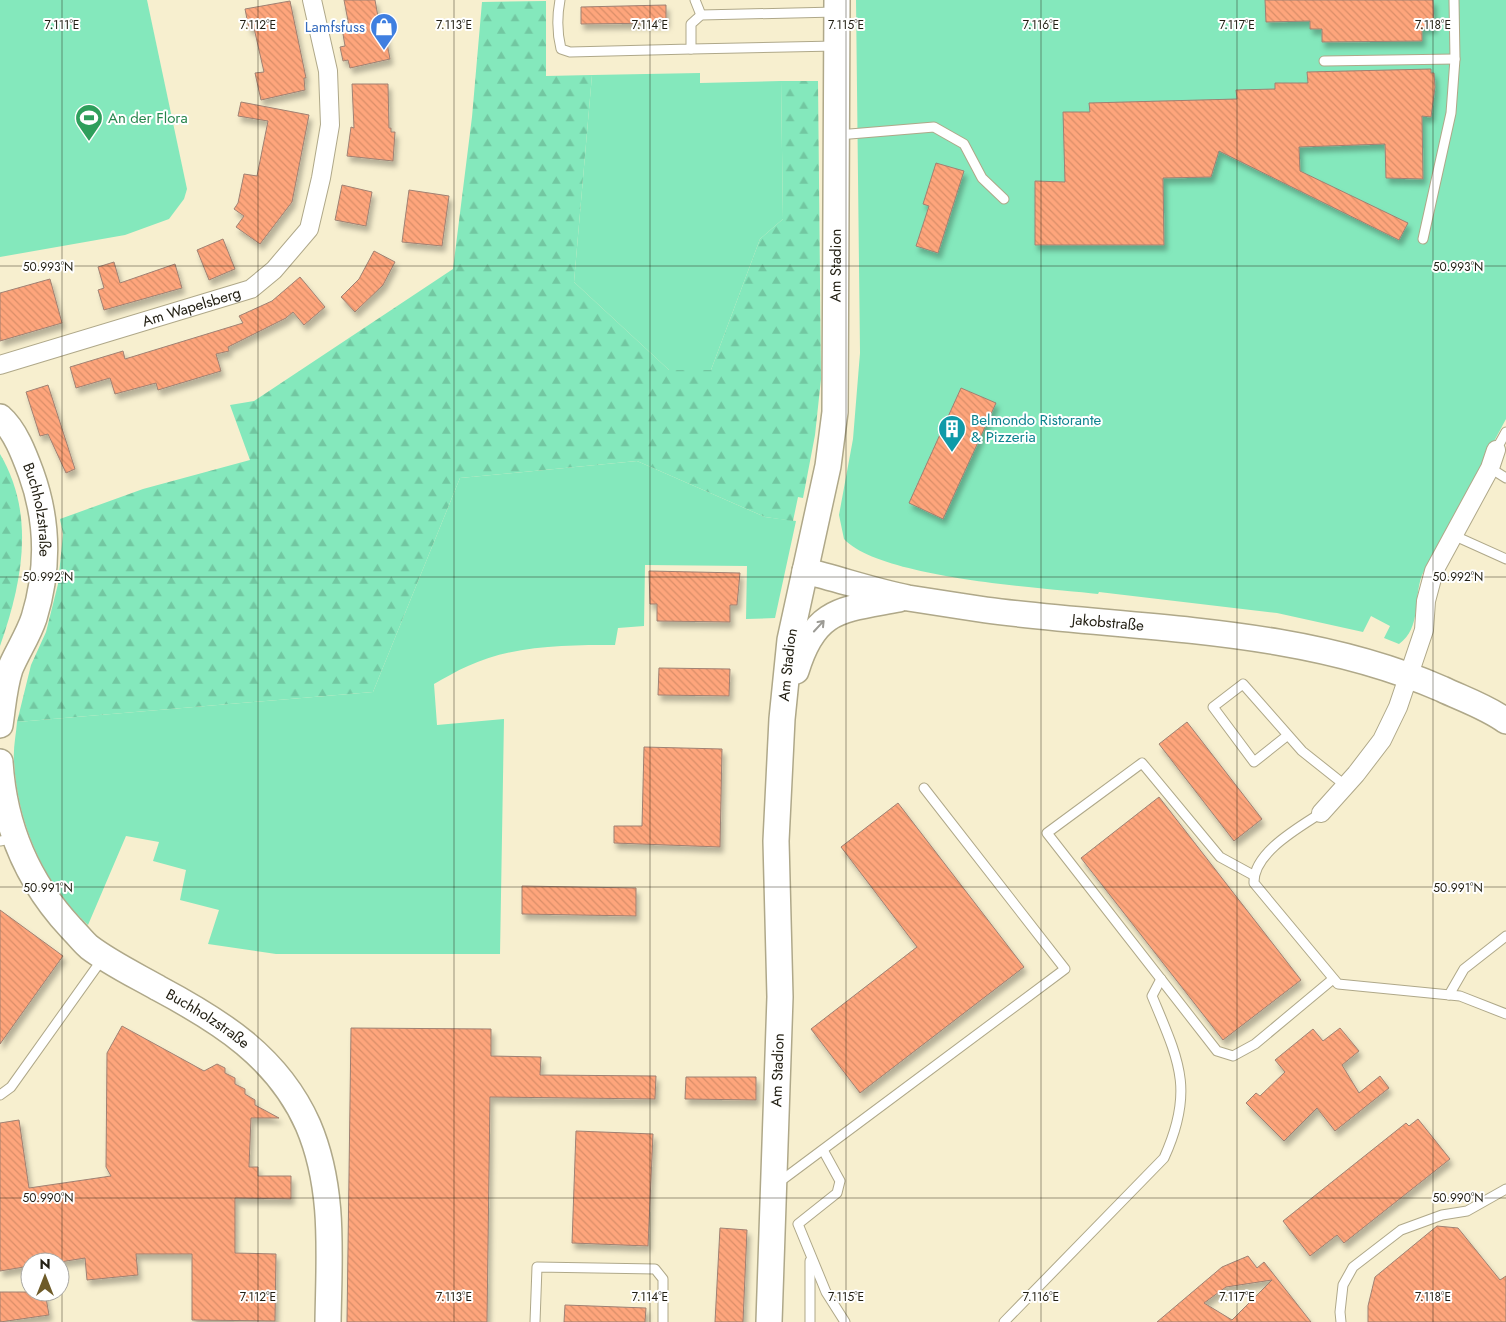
<svg xmlns="http://www.w3.org/2000/svg" width="1506" height="1322" viewBox="0 0 1506 1322" font-family="Jost,sans-serif">
  <style>
    .green { fill: #84e8bc }
    .forest { fill: url(#forest-firs) }
    .building { fill: url(#building-back-hatch); stroke: #9f8173; fill-rule: evenodd; filter: url(#shadow) }
    .lines { fill: none; stroke-linecap: round; stroke-linejoin: round }
    .lane-casing { stroke: #afa889; stroke-width: 11 }
    .street-casing { stroke: #afa889; stroke-width: 20 }
    .secondary-casing { stroke: #afa889; stroke-width: 28 }
    .lane { stroke: #fff; stroke-width: 9 }
    .street { stroke: #fff; stroke-width: 18 }
    .secondary { stroke: #fff; stroke-width: 25 }
    .oneway { stroke: #9c9b95 }
    .ticks { fill: none; stroke: #232014; stroke-width: 1; stroke-opacity: 0.45 }
    .labels { text-anchor: middle; dominant-baseline: central; stroke-width: 4; stroke-linejoin: round; paint-order: stroke }
    .shop-label { font-size: 15px; fill: #366cbe; stroke: #fff; text-anchor: end }
    .leisure-label { font-size: 15px; fill: #27864d; stroke: #fff; text-anchor: start }
    .street-label { font-size: 15px; fill: #232014; stroke: #fff }
    .culture-label { font-size: 15px; fill: #0d838f; stroke: #fff; text-anchor: start }
    .ticks-label { font-size: 12px; text-anchor: middle; fill: #232014; stroke: #fff; stroke-width: 4; stroke-linejoin: round; paint-order: stroke }
  </style>
  <defs>
    <pattern id="forest-firs" width="22" height="20" patternUnits="userSpaceOnUse" patternTransform="scale(1.25)"><rect width="22" height="20" fill="#84e8bc"/><path d="M5 1l3.5 6h-7zM16 11l3.5 6h-7z" fill="#72c7a1"/></pattern>
    <pattern id="building-back-hatch" width="6" height="6" patternUnits="userSpaceOnUse" patternTransform="scale(1.25)"><rect width="6" height="6" fill="#fea57b"/><path d="M-1 5l2 2M0 0l6 6M5-1l2 2" fill="none" stroke="#d98e69"/></pattern>
    <filter id="shadow"><feDropShadow dx="3" dy="5.5" stdDeviation="2.5" flood-color="#0004"/></filter>
  </defs>
  <rect width="100%" height="100%" fill="#f7efcf"/>
  <g class="green">
    <polygon points="0,0 147,0 187,189 184,199 169,219 125,235 0,257"/>
    <path d="M 856,0 L 1506,0 L 1506,419 L 1422,575 C 1413,599 1422,627 1399,644 L 1384,638 L 1390,626 L 1371,616 L 1363,632 L 1277,613 L 1099,592 L 1098,594 C 1042,588 880,578 844,539 L 839,515 L 853,439 L 860,353 Z"/>
    <polygon points="700,73 700,83 781,81 783,219 760,239 711,370 669,370 574,282 592,75"/>
    <path d="M 637,461 L 765,517 L 796,521 L 775,618 L 746,619 L 747,566 L 645,565 L 644,626 L 618,628 L 615,645 C 566,645 513,645 468,666 C 456,671 445,678 434,684 L 437,725 L 504,719 L 500,954 L 276,954 L 208,944 L 219,910 L 180,900 L 186,870 L 153,861 L 159,842 L 126,836 L 88,925 C 43,884 17,821 14,761 C 13,748 16,735 17,722 L 373,692 L 460,478 Z"/>
  </g>
  <g class="forest">
    <polygon points="546,1 546,76 592,75 574,282 669,370 711,370 760,239 783,219 781,81 818,81 821,379 815,435 803,498 798,497 793,521 765,517 637,461 460,478 373,692 17,722 31,665 46,632 58,584 63,534 60,519 143,489 250,460 230,405 254,401 453,269 472,117 482,2"/>
    <path d="M 0,454 C 36,515 22,583 0,646 Z"/>
  </g>
  <g class="building">
    <polygon points="344,0 375,0 380,28 384,27 390,59 350,68 348,60 343,61 340,47 345,46 342,28 349,26"/>
    <polygon points="1265,0 1433,0 1434,28 1422,28 1422,41 1322,42 1322,29 1310,29 1310,21 1266,22"/>
    <polygon points="290,1 306,78 304,78 305,90 261,100 255,73 264,72 254,28 249,29 245,9"/>
    <polygon points="666,5 666,23 581,24 581,7"/>
    <polygon points="1431,69 1431,73 1434,73 1435,87 1431,117 1422,116 1423,179 1386,178 1385,144 1299,147 1300,171 1408,223 1399,240 1219,151 1211,177 1163,178 1164,245 1035,245 1035,181 1065,182 1063,112 1090,112 1089,103 1237,99 1236,90 1275,89 1275,83 1308,83 1307,72"/>
    <polygon points="352,84 388,84 389,128 391,128 391,132 395,132 393,161 347,156 351,127 354,128"/>
    <polygon points="241,102 309,115 292,202 260,244 236,227 244,216 234,209 238,203 244,174 257,176 268,121 238,116"/>
    <polygon points="936,163 964,171 938,253 916,246 929,206 923,204"/>
    <polygon points="342,185 372,192 366,226 335,220"/>
    <polygon points="409,190 449,196 442,246 402,242"/>
    <polygon points="223,239 235,269 209,280 197,250"/>
    <polygon points="374,251 395,262 383,285 355,312 341,297 359,279"/>
    <polygon points="114,262 120,283 175,264 182,288 104,310 98,290 104,288 98,267"/>
    <polygon points="300,277 325,307 304,325 293,312 286,318 228,347 229,351 216,354 221,371 158,390 156,383 115,394 110,378 76,388 70,367 123,351 125,359 243,323 239,316 272,301"/>
    <polygon points="50,279 62,323 0,341 0,293"/>
    <polygon points="48,385 75,469 66,473 48,434 40,436 26,392"/>
    <polygon points="961,388 996,403 943,519 909,503"/>
    <polygon points="649,571 740,573 737,605 730,605 730,622 657,621 657,604 650,604"/>
    <polygon points="659,668 730,669 729,696 658,695"/>
    <polygon points="1187,722 1262,819 1234,841 1159,744"/>
    <polygon points="644,747 722,749 720,847 614,843 614,826 642,826"/>
    <polygon points="1159,797 1301,980 1223,1040 1081,858"/>
    <polygon points="898,803 1024,967 860,1093 811,1029 917,947 841,847"/>
    <polygon points="522,886 636,888 636,916 522,914"/>
    <polygon points="0,910 63,956 0,1044"/>
    <polygon points="122,1026 204,1071 217,1064 225,1068 225,1073 235,1078 235,1084 245,1089 245,1094 255,1100 255,1105 279,1118 251,1118 249,1167 258,1167 258,1176 291,1176 291,1199 235,1198 235,1253 276,1254 275,1321 192,1320 192,1254 136,1254 138,1275 87,1280 85,1258 60,1262 30,1262 30,1266 0,1271 0,1123 19,1120 29,1188 111,1176 106,1167 107,1053"/>
    <polygon points="351,1028 491,1029 491,1056 541,1057 540,1075 656,1076 655,1099 490,1097 487,1322 347,1322"/>
    <polygon points="1340,1028 1359,1051 1342,1065 1359,1093 1380,1076 1389,1088 1335,1131 1317,1108 1284,1141 1246,1103 1256,1093 1260,1096 1285,1072 1275,1060 1313,1029 1323,1041"/>
    <polygon points="686,1077 756,1077 756,1100 685,1099"/>
    <polygon points="1418,1119 1450,1159 1344,1243 1337,1235 1310,1256 1283,1221 1406,1123 1409,1126"/>
    <polygon points="576,1131 653,1134 648,1246 572,1243"/>
    <polygon points="1437,1226 1458,1228 1500,1280 1506,1276 1506,1322 1368,1322 1368,1306 1375,1277"/>
    <polygon points="720,1228 747,1230 743,1322 715,1322"/>
    <path d="M 1248,1256 L 1257,1268 L 1264,1262 L 1311,1322 L 1157,1322 L 1222,1267 ZM 1272,1280 L 1232,1320 L 1204,1303 L 1226,1287 Z"/>
    <polygon points="0,1292 45,1292 49,1315 0,1322"/>
    <polygon points="565,1305 646,1308 645,1322 564,1322"/>
  </g>
  <g class="lines">
    <defs>
      <g id="lane">
        <path d="M 560,0 C 557,16 557,33 561,49 L 570,52 L 691,49 L 691,24 L 701,15 L 836,12"/>
        <polyline points="695,0 701,15"/>
        <polyline points="691,49 836,46"/>
        <polyline points="1324,61 1455,59"/>
        <polyline points="838,135 934,127 964,144 982,178 1004,199"/>
        <polyline points="1423,239 1451,113 1455,59 1454,0"/>
        <polyline points="1496,450 1506,432"/>
        <polyline points="1490,468 1506,478"/>
        <polyline points="1455,536 1506,559"/>
        <polyline points="1288,735 1254,762 1213,707 1243,684 1302,751 1346,786"/>
        <path d="M 1321,813 C 1298,828 1253,853 1254,883 L 1338,984 L 1460,996 L 1506,1014"/>
        <polyline points="0,841 15,838"/>
        <polyline points="1253,875 1220,857 1142,763 1047,833 1217,1051 1233,1056 1255,1044 1333,979"/>
        <polyline points="1449,995 1464,969 1506,936"/>
        <polyline points="0,1095 11,1087 103,958"/>
        <polyline points="823,1150 840,1181 837,1193 798,1224 826,1292 845,1322"/>
        <polyline points="778,1183 1065,969 924,788"/>
        <polyline points="535,1322 537,1267 655,1269 663,1279 663,1322"/>
        <polyline points="810,1322 810,1261"/>
        <path d="M 1004,1322 L 1164,1158 C 1195,1090 1179,1061 1152,996 L 1161,979"/>
        <polyline points="1341,1322 1340,1312 1343,1285 1353,1267 1401,1230 1442,1215 1467,1211 1506,1189"/>
      </g>
      <g id="street">
        <path id="s1" d="M 0,365 L 251,289 L 274,270 L 309,229 L 321,178 L 330,125 L 328,71 L 312,0"/>
        <polyline points="1321,813 1356,774 1382,740 1398,707 1424,630 1426,601 1434,571 1490,468 1496,450"/>
      </g>
      <g id="secondary">
        <path id="s2" d="M 0,417 C 15,430 24,454 31,473 C 48,520 49,569 34,618 C 28,636 17,652 10,669 C 4,687 3,706 0,725"/>
        <path id="s3" d="M 805,571 C 839,579 873,591 908,598 C 933,602 960,606 986,610 C 1139,630 1298,626 1442,689 C 1463,699 1487,707 1506,721"/>
        <path d="M 796,671 C 815,608 841,610 899,599"/>
        <path id="s4" d="M 0,762 C 4,825 28,882 71,928 C 77,934 83,942 89,947 C 110,963 135,975 158,988 C 220,1021 278,1057 308,1125 C 335,1188 329,1255 328,1322"/>
        <path id="s5" d="M 769,1322 L 780,997 L 776,841 L 782,719 L 790,640 L 828,466 L 835,412 L 837,0"/>
      </g>
    </defs>
    <use href="#lane" class="lane-casing"/>
    <use href="#street" class="street-casing"/>
    <use href="#secondary" class="secondary-casing"/>
    <use href="#lane" class="lane"/>
    <use href="#street" class="street"/>
    <use href="#secondary" class="secondary"/>
  </g>
  <defs><path id="oneway-shaft" d="M-6 0H5M1.5-3L5.5 0L1.5 3" fill="none" stroke-width="1.6" stroke-linecap="round" stroke-linejoin="round" transform="scale(1.25)"/></defs>
  <use class="oneway" href="#oneway-shaft" transform="translate(819 626) rotate(-47)"/>
  <path class="ticks" d="M 62,0 L 62,1322M 258,0 L 258,1322M 454,0 L 454,1322M 650,0 L 650,1322M 846,0 L 846,1322M 1041,0 L 1041,1322M 1237,0 L 1237,1322M 1433,0 L 1433,1322M 0,266 L 1506,266M 0,577 L 1506,577M 0,887 L 1506,887M 0,1198 L 1506,1198"/>
  <defs>
    <symbol id="shop-pin" viewBox="-11 -11 22 30"><path d="M0 17L-7.5 6A9.5 9.5 0 1 1 7.5 6Z" fill="#3f7fe0" stroke="#fff"/><path d="M-5-2.5h2.3a2.7 3.5 0 0 1 5.4 0H5L5.5 6h-11ZM-1.5-2.5h3a1.5 2.3 0 0 0-3 0Z" fill="#fff"/></symbol>
    <symbol id="stadium-pin" viewBox="-11 -11 22 30"><path d="M0 17L-7.5 6A9.5 9.5 0 1 1 7.5 6Z" fill="#2e9e5b" stroke="#fff"/><path d="M0-5a6.5 5 0 1 0 0 10a6.5 5 0 1 0 0-10ZM-3.5-1.8h7v3.6h-7Z" fill="#fff"/></symbol>
    <symbol id="building-pin" viewBox="-11 -11 22 30"><path d="M0 17L-7.5 6A9.5 9.5 0 1 1 7.5 6Z" fill="#0f9aa8" stroke="#fff"/><path d="M-4-6H4V6H1V3H-1V6H-4ZM-2.5-4.3h1.7v1.8h-1.7ZM.8-4.3h1.7v1.8H.8ZM-2.5-1h1.7V.8h-1.7ZM.8-1h1.7V.8H.8Z" fill="#fff"/></symbol>
  </defs>
  <g fill-rule="evenodd">
    <use href="#shop-pin" x="368" y="11" width="32" height="43"/>
    <use href="#stadium-pin" x="73" y="102" width="32" height="43"/>
    <use href="#building-pin" x="936" y="413" width="32" height="43"/>
  </g>
  <g class="labels">
    <g class="shop-label">
      <text x="365" y="27">Lamfsfuss</text>
    </g>
    <g class="leisure-label">
      <text x="108" y="118">An der Flora</text>
    </g>
    <g class="street-label">
      <text stroke="none"><textPath href="#s5" startOffset="1062">Am Stadion</textPath></text>
      <text stroke="none"><textPath href="#s1" startOffset="200">Am Wapelsberg</textPath></text>
      <text stroke="none"><textPath href="#s2" startOffset="102">Buchholzstraße</textPath></text>
      <text stroke="none"><textPath href="#s3" startOffset="308">Jakobstraße</textPath></text>
      <text stroke="none"><textPath href="#s5" startOffset="658">Am Stadion</textPath></text>
      <text stroke="none"><textPath href="#s4" startOffset="349">Buchholzstraße</textPath></text>
      <text stroke="none"><textPath href="#s5" startOffset="252">Am Stadion</textPath></text>
    </g>
    <g class="culture-label">
      <text x="971" y="420">Belmondo Ristorante<tspan x="971" dy="17">&amp; Pizzeria</tspan></text>
    </g>
  </g>
  <g class="ticks-label">
    <text x="62" y="29">7.111°E</text>
    <text x="258" y="29">7.112°E</text>
    <text x="454" y="29">7.113°E</text>
    <text x="650" y="29">7.114°E</text>
    <text x="846" y="29">7.115°E</text>
    <text x="1041" y="29">7.116°E</text>
    <text x="1237" y="29">7.117°E</text>
    <text x="1433" y="29">7.118°E</text>
    <text x="48" y="271">50.993°N</text>
    <text x="1458" y="271">50.993°N</text>
    <text x="48" y="581">50.992°N</text>
    <text x="1458" y="581">50.992°N</text>
    <text x="48" y="892">50.991°N</text>
    <text x="1458" y="892">50.991°N</text>
    <text x="48" y="1202">50.990°N</text>
    <text x="1458" y="1202">50.990°N</text>
    <text x="258" y="1301">7.112°E</text>
    <text x="454" y="1301">7.113°E</text>
    <text x="650" y="1301">7.114°E</text>
    <text x="846" y="1301">7.115°E</text>
    <text x="1041" y="1301">7.116°E</text>
    <text x="1237" y="1301">7.117°E</text>
    <text x="1433" y="1301">7.118°E</text>
  </g>
  <g transform="translate(45 1277)"><circle r="24" fill="#ffffff" stroke="#a7a6a1"/>
  <path d="M0-4L9 19L0 12L-9 19Z" fill="#6e5b29"/>
  <text y="-8" font-size="14" font-weight="bold" text-anchor="middle" fill="#232014">N</text>
  </g>
</svg>
